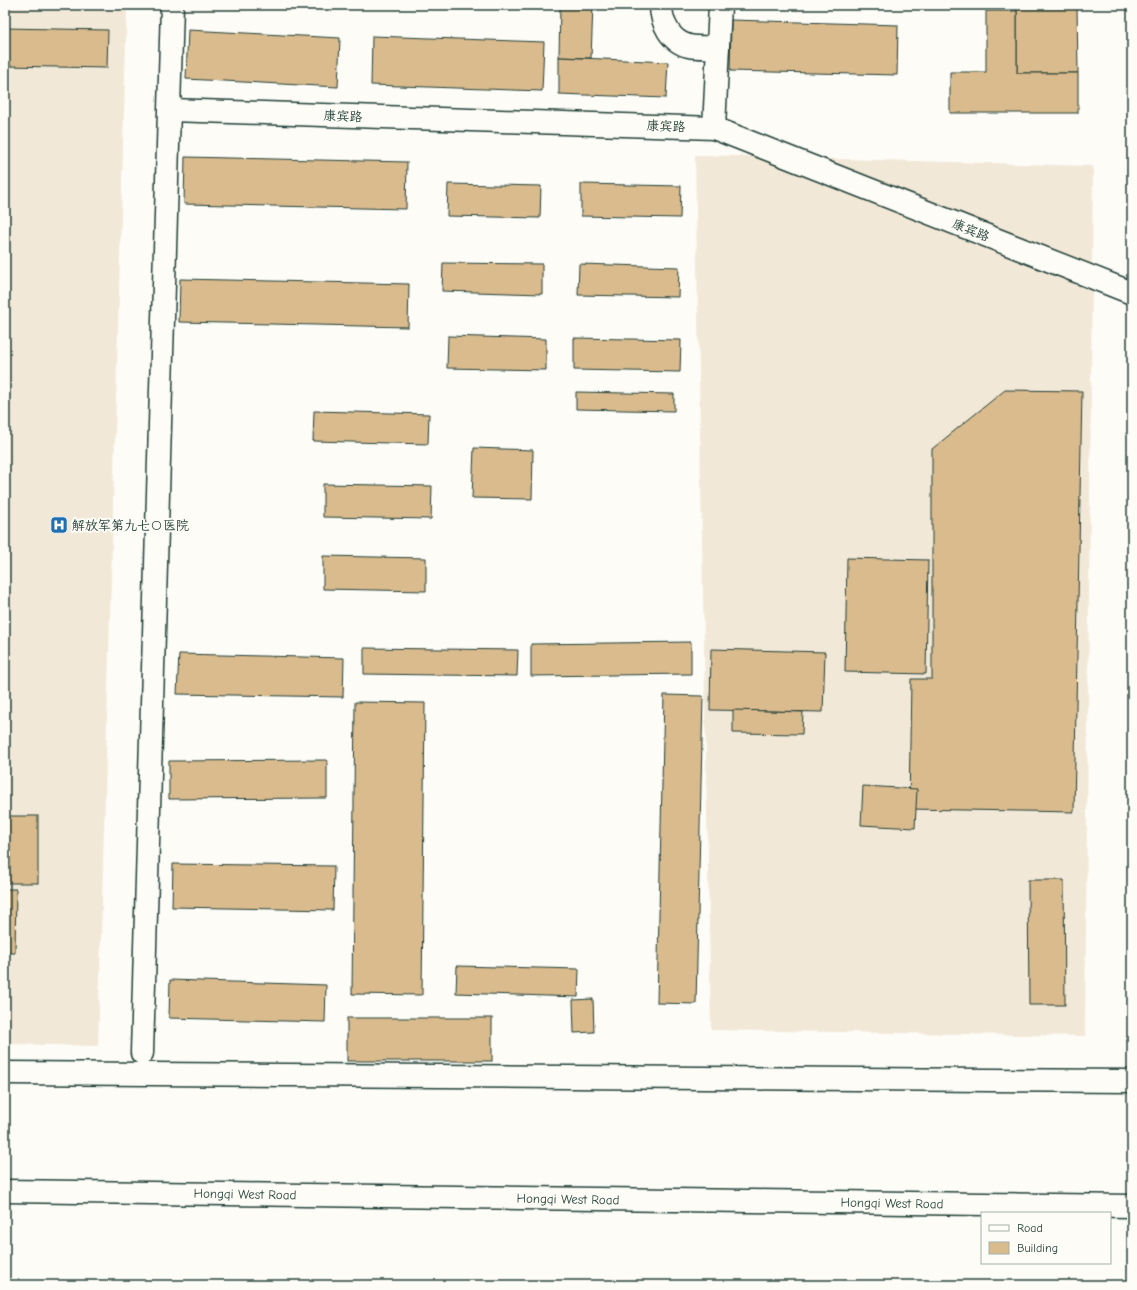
<svg xmlns="http://www.w3.org/2000/svg" width="1137" height="1290" viewBox="0 0 1137 1290" font-family="'Comic Neue','LXGW WenKai TC',sans-serif">
  <style>
    .built { fill: #f2e8d8 }
    .building { fill: #dabb8e; stroke: #1f3d34 }
    .lines { fill: none; stroke-linecap: round; stroke-linejoin: round }
    .minor-casing { stroke: #1f3d34; stroke-width: 25 }
    .major-casing { stroke: #1f3d34; stroke-width: 25 }
    .minor { stroke: #fdfcf7; stroke-width: 22 }
    .major { stroke: #fdfcf7; stroke-width: 22 }
    .labels { text-anchor: middle; dominant-baseline: central; stroke-width: 4; stroke-linejoin: round; paint-order: stroke }
    .street-label { font-size: 13px; fill: #1f3d34; stroke: #fdfcf7 }
    .poi-label { font-size: 13px; fill: #1f3d34; stroke: #fdfcf7; text-anchor: start }
  </style>
  <rect width="100%" height="100%" fill="#fdfcf7"/>
  <filter id="ink" filterUnits="userSpaceOnUse"><feTurbulence type="fractalNoise" baseFrequency=".025" numOctaves="2"/><feDisplacementMap in="SourceGraphic" scale="8" xChannelSelector="R" yChannelSelector="G"/><feConvolveMatrix kernelMatrix="1 2 1 2 8 2 1 2 1" color-interpolation-filters="sRGB"/></filter>
  <g filter="url(#ink)">
    <g class="built">
      <polygon points="5,5 127,5 98,1046 5,1044"/>
      <polygon points="187,5 346,5 346,11 187,8"/>
      <polygon points="695,155 1093,166 1085,1036 711,1030"/>
    </g>
    <g class="building">
      <polygon points="560,5 593,5 591,58 559,57"/>
      <polygon points="1017,5 1077,5 1078,73 1017,73"/>
      <polygon points="986,11 1017,11 1017,73 1078,73 1078,113 950,113 950,72 986,72"/>
      <polygon points="731,20 898,25 897,75 730,71"/>
      <polygon points="5,28 108,30 107,68 5,66"/>
      <polygon points="188,30 340,38 338,87 186,79"/>
      <polygon points="372,36 544,42 542,91 371,85"/>
      <polygon points="559,57 668,62 666,98 559,94"/>
      <polygon points="185,157 407,162 406,209 184,204"/>
      <polygon points="448,184 541,186 540,218 447,216"/>
      <polygon points="581,184 681,186 680,218 581,216"/>
      <polygon points="443,263 542,264 542,294 442,291"/>
      <polygon points="579,264 679,267 678,297 578,295"/>
      <polygon points="180,279 409,284 408,327 179,322"/>
      <polygon points="448,336 546,339 546,370 447,368"/>
      <polygon points="574,338 681,340 680,372 574,370"/>
      <polygon points="1005,390 1082,391 1074,812 909,809 911,679 932,679 932,449"/>
      <polygon points="576,392 674,394 674,411 576,409"/>
      <polygon points="314,411 429,414 428,444 313,441"/>
      <polygon points="474,448 533,450 532,499 472,498"/>
      <polygon points="323,484 432,486 431,519 323,517"/>
      <polygon points="323,556 426,558 426,591 323,589"/>
      <polygon points="847,558 928,560 926,674 845,672"/>
      <polygon points="691,642 691,674 531,676 531,644"/>
      <polygon points="364,648 518,650 517,676 364,674"/>
      <polygon points="711,649 825,652 823,712 710,710"/>
      <polygon points="179,654 344,658 343,697 177,694"/>
      <polygon points="664,695 703,696 696,1004 657,1003"/>
      <polygon points="355,702 425,703 422,995 352,994"/>
      <polygon points="733,710 803,712 802,734 733,733"/>
      <polygon points="327,760 327,798 169,799 169,761"/>
      <polygon points="863,786 917,789 915,828 861,825"/>
      <rect x="5" y="816" width="33" height="67"/>
      <polygon points="173,864 334,866 333,910 172,907"/>
      <polygon points="1028,880 1064,880 1065,1005 1029,1005"/>
      <polygon points="5,889 16,889 15,953 5,953"/>
      <polygon points="457,966 579,969 578,997 456,993"/>
      <polygon points="170,980 326,985 325,1022 169,1018"/>
      <polygon points="593,999 594,1032 574,1033 573,1000"/>
      <rect x="347" y="1018" width="145" height="43"/>
    </g>
    <g class="lines">
      <defs>
        <g id="minor">
          <path d="M 661,5 C 661,23 671,42 689,46 C 698,48 709,47 718,47"/>
          <polyline points="170,110 714,128 1132,293"/>
          <polyline points="714,128 720,5"/>
          <polyline points="142,1053 172,5"/>
        </g>
        <g id="major">
          <polyline points="5,1073 1132,1081"/>
          <polyline points="5,1191 1132,1206"/>
        </g>
      </defs>
      <use href="#minor" class="minor-casing"/>
      <use href="#major" class="major-casing"/>
      <use href="#minor" class="minor"/>
      <use href="#major" class="major"/>
    </g>
  </g>
  <defs>
    <symbol id="hospital-square" viewBox="-11 -11 22 22"><rect x="-9" y="-9" width="18" height="18" rx="4" fill="#1f6fb2" stroke="#fdfcf7"/><path d="M-5-5h3v3.5h4V-5h3V5h-3V1.5h-4V5h-3Z" fill="#fff"/></symbol>
  </defs>
  <g fill-rule="evenodd">
    <use href="#hospital-square" x="49" y="515" width="20" height="20"/>
  </g>
  <g class="labels">
    <g class="street-label">
      <text transform="translate(343 116) rotate(2)">康宾路</text>
      <text transform="translate(666 126) rotate(2)">康宾路</text>
      <text transform="translate(971 230) rotate(22)">康宾路</text>
      <text transform="translate(245 1194) rotate(1)">Hongqi West Road</text>
      <text transform="translate(568 1199) rotate(1)">Hongqi West Road</text>
      <text transform="translate(892 1203) rotate(1)">Hongqi West Road</text>
    </g>
    <g class="poi-label">
      <text x="72" y="525">解放军第九七〇医院</text>
    </g>
  </g>
  <rect width="1137" height="1290" fill="none" stroke="#fdfcf7" stroke-width="20"/>
  <rect x="10" y="10" width="1117" height="1270" fill="none" stroke="#1f3d34" stroke-width="1.5" filter="url(#ink)"/>
  <rect x="981" y="1212" width="130" height="52" fill="#fdfcf7" stroke="#a4b0a9"/>
  <rect x="989" y="1225" width="20" height="6" fill="#fdfcf7" stroke="#a4b0a9"/>
  <text x="1017" y="1232" font-size="12" fill="#1f3d34">Road</text>
  <rect x="989" y="1242" width="20" height="12" fill="#dabb8e" stroke="#a4b0a9"/>
  <text x="1017" y="1252" font-size="12" fill="#1f3d34">Building</text>
</svg>
